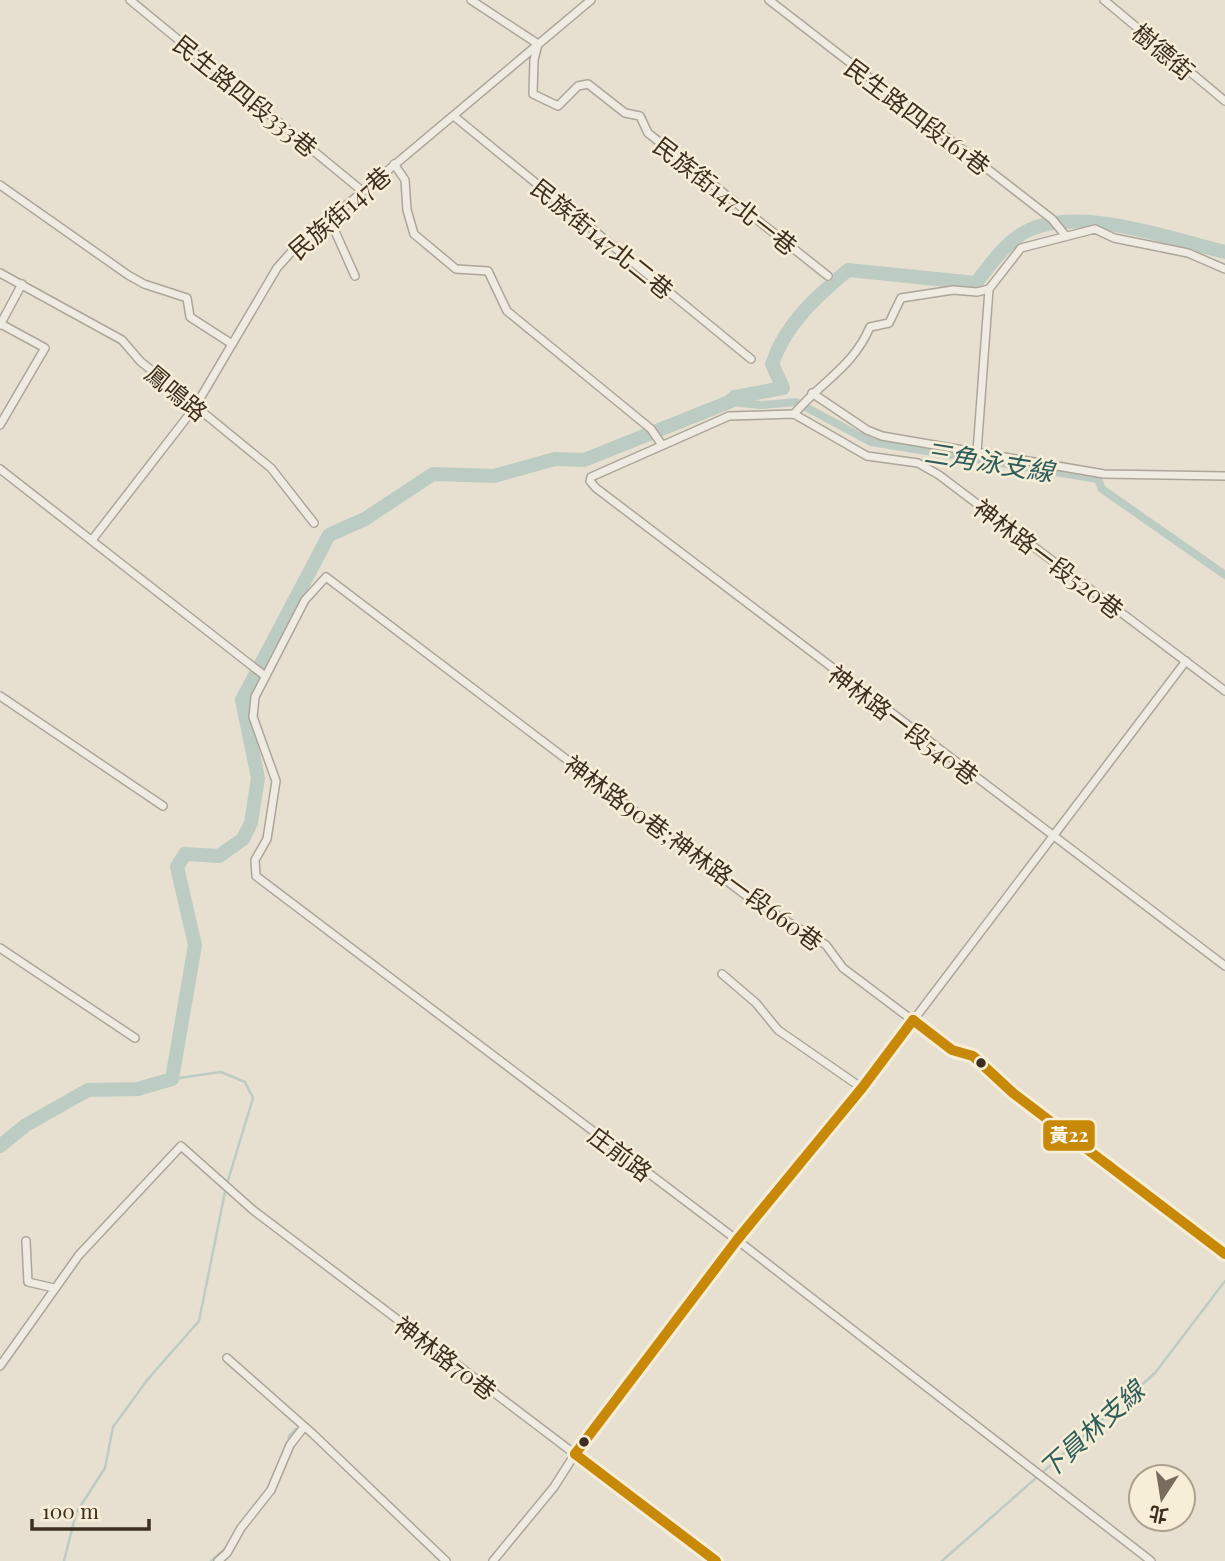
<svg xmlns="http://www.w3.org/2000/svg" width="1225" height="1561" viewBox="0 0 1225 1561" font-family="'Playfair Display','Noto Sans TC',serif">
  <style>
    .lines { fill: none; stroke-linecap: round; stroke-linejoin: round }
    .stream { stroke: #bcccc2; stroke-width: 2.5 }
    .canal { stroke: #bcccc2; stroke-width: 8 }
    .river { stroke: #bcccc2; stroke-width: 14 }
    .minor-casing { stroke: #ada599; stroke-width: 10 }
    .minor { stroke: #efebe3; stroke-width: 7 }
    .bus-1-casing { stroke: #f7eed8; stroke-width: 16 }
    .bus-1 { stroke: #c88808; stroke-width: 10 }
    .bus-dot { fill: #3d2e20; stroke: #f7eed8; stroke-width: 2.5 }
    .labels { text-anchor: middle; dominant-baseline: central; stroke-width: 5; stroke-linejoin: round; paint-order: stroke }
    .street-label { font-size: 24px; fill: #3d2e20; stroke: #f7eed8 }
    .water-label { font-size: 26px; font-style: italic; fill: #2f5d5a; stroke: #f7eed8 }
    .line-badge { stroke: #f7eed8; stroke-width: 2.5 }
    .badge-label { font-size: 19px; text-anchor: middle; font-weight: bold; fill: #fff }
  </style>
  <rect width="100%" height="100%" fill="#e7e0d1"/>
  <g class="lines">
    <g class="stream">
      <polyline points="288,1444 289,1436 296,1429"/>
      <polyline points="64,1561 76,1513 105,1468 113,1427 148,1379 199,1321 226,1187 253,1098 245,1082 221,1072 172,1079"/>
      <polyline points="211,1561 226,1548"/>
      <polyline points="942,1561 1155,1373 1225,1281"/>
    </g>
    <polyline class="canal" points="729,402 761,405 796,402 871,442 1098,479 1102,489 1225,575"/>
    <path class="river" d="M 0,1146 L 26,1125 L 88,1090 L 138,1089 L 172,1079 L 195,945 L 177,867 L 185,854 L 219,856 L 243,839 L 251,823 L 258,778 L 242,700 L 329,535 L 365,519 L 433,474 L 494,476 L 555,459 L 584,460 L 729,402 L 735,397 L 783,388 L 772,364 C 786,323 816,297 848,270 L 976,283 C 990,265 1007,240 1029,230 C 1082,206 1171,239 1225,252"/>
    <defs>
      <g id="minor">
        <polyline points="130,0 361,190"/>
        <polyline points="471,0 538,44 534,60 533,94 558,106 578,86 588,84 625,113 640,116 648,133 828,276"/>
        <polyline points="769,0 1052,219 1065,235"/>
        <polyline points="1104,0 1225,101"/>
        <polyline points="455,117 751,359"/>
        <polyline points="394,164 405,180 407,210 414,234 456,269 488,271 507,311 651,429 662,445"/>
        <polyline points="0,185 128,275 144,284 187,298 190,317 232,344"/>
        <polyline points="329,218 355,276"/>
        <polyline points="0,273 122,340 140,361 271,468 314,523"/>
        <polyline points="0,325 22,284"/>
        <polyline points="812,393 867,430 882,436 1104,474 1225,476"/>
        <path d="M 794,414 C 822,381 853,367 870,327 L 889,323 L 901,298 L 953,290 L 977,292 L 989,289 L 1021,248 L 1095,229 L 1114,238 L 1188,253 L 1225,269"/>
        <polyline points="0,425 45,348 1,324"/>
        <polyline points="977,452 989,289"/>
        <polyline points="0,469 265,676"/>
        <polyline points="92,540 195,407 277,268 293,250 591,0"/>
        <polyline points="1225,691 939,475 918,463 867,456 794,414 729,416 591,477 590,481 596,488 1225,966"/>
        <polyline points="0,696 163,806"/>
        <polyline points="0,948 135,1038"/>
        <polyline points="722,974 756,1003 778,1030 862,1088"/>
        <polyline points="26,1241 28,1282 54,1288"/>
        <polyline points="227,1358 313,1434 446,1561"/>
        <polyline points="0,1366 79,1255 181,1146 253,1210 716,1561"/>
        <polyline points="218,1561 227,1553 241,1528 271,1490 290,1445 304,1427"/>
        <polyline points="493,1561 554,1487 575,1454 737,1240 862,1088 1186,661"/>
        <polyline points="1151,1561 737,1240 256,876 255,860 267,839 276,781 253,717 255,697 305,600 326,577 752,900 826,945 843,968 952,1050 973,1056 1013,1093 1225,1254"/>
      </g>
    </defs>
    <use href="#minor" class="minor-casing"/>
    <use href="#minor" class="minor"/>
    <defs>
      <g id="bus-1">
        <polyline points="913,1020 952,1050 973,1056 1013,1093 1225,1254"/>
        <polyline points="575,1454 737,1240 862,1088 913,1020"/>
        <polyline points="575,1454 716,1561"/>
      </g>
    </defs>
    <use href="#bus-1" class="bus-1-casing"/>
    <use href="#bus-1" class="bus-1"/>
  </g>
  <g class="bus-dot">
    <circle cx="981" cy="1063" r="6"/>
    <circle cx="584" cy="1442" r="6"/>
  </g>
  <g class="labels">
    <g class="street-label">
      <text transform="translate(1164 51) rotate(40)">樹德街</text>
      <text transform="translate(246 95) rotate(39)">民生路四段333巷</text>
      <text transform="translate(918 116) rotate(37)">民生路四段161巷</text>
      <text transform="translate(726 195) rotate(38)">民族街147北一巷</text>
      <text transform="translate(339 212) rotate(-41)">民族街147巷</text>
      <text transform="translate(603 238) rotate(39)">民族街147北二巷</text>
      <text transform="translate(177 392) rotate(40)">鳳鳴路</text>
      <text transform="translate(1049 558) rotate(37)">神林路一段520巷</text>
      <text transform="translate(904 724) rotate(37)">神林路一段540巷</text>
      <text transform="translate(694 852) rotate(36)">神林路90巷;神林路一段660巷</text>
      <text transform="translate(621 1153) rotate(37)">庄前路</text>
      <text transform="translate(446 1357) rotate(37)">神林路70巷</text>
    </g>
    <g class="water-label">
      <text transform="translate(989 461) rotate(9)">三角泳支線</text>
      <text transform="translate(1091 1429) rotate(-42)">下員林支線</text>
    </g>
  </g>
  <rect class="line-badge" x="1042" y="1119" width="54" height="33" rx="7" fill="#c88808"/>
  <g class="badge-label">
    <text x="1069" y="1142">黃22</text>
  </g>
  <g transform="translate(1162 1498) rotate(192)"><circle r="33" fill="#f7eed8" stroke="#ada18e" stroke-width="2"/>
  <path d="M0-5L12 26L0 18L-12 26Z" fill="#786c5e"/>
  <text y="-10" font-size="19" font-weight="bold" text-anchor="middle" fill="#3d2e20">北</text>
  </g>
  <path d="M32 1519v10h117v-10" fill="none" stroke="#3d2e20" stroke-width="3.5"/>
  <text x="42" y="1519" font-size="21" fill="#3d2e20" stroke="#f7eed8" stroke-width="5" paint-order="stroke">100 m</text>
</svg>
